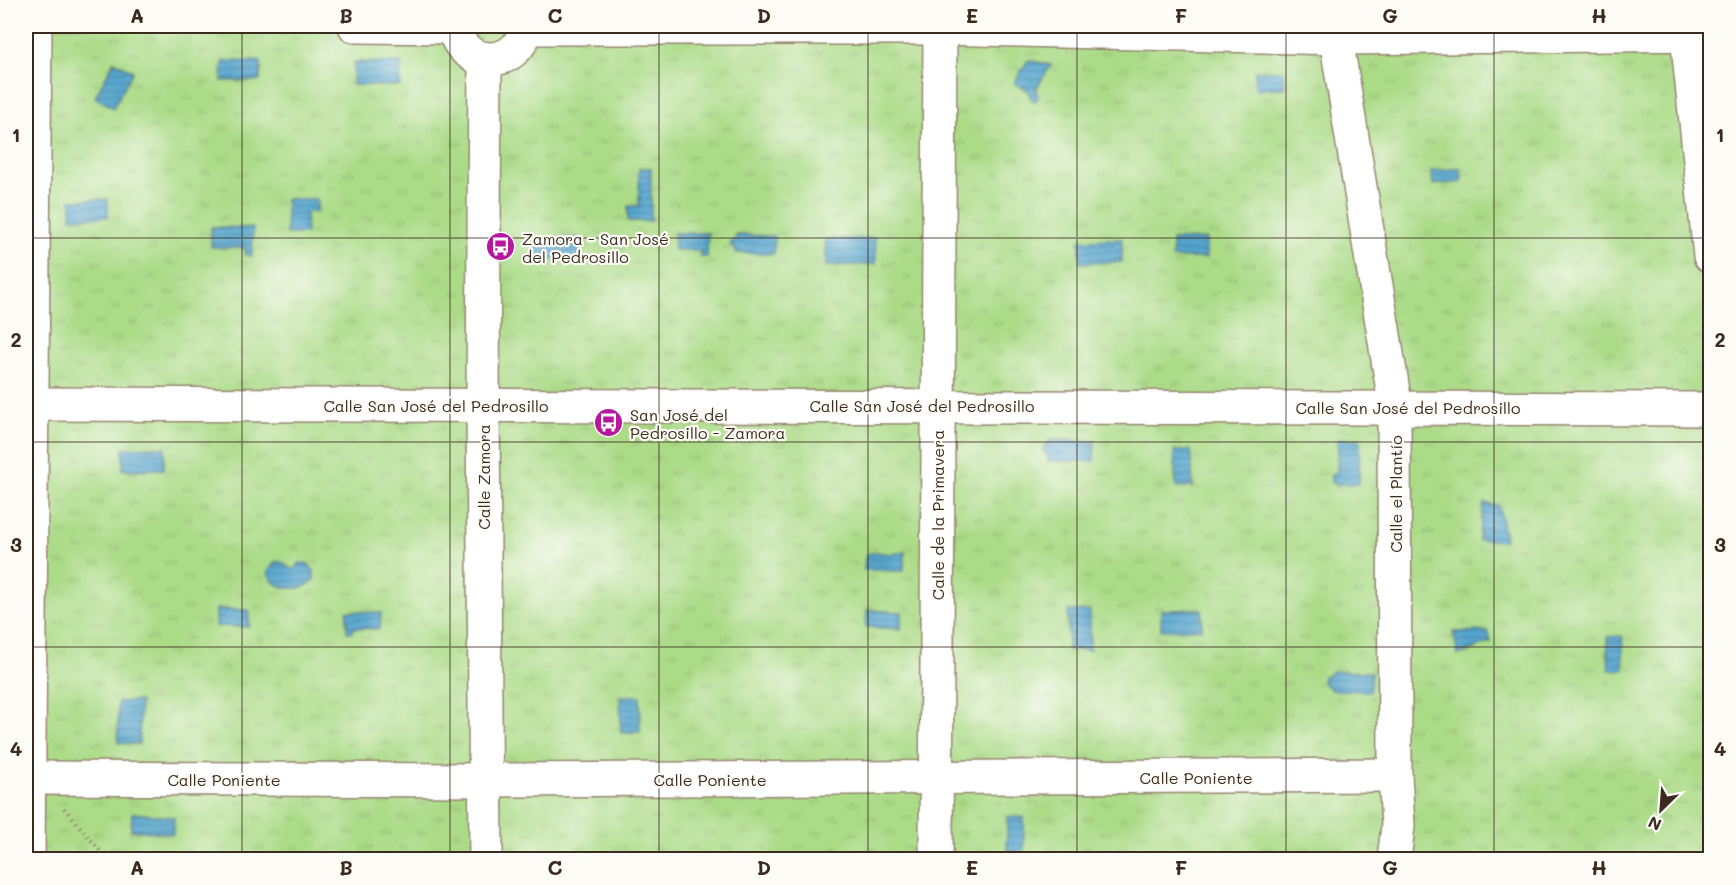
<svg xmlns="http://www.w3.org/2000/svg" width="1736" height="885" viewBox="0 0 1736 885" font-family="Mali,sans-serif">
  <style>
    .grass { fill: url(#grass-tufts); stroke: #748253; stroke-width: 1.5 }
    .water { fill: url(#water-rules); stroke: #476776; stroke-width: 1.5 }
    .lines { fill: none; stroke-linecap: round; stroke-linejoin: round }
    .minor-casing { stroke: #96856f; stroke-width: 36 }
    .path { stroke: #96856f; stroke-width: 4; stroke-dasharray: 1.5 4.5; stroke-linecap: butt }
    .minor { stroke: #fff; stroke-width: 33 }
    .grid { fill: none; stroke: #3b2a1e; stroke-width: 1.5; stroke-opacity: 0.55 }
    .labels { text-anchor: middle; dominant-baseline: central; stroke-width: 4.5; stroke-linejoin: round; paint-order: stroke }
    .poi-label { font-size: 16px; fill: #3b2a1e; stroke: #fdfcf7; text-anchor: start }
    .street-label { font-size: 16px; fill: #3b2a1e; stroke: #fdfcf7 }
    .neatline { fill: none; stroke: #3b2a1e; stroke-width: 2 }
    .grid-label { font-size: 20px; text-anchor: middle; font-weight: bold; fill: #3b2a1e }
  </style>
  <defs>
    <pattern id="grass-tufts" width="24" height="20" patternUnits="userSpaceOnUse" patternTransform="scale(1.5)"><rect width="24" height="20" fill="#acdb88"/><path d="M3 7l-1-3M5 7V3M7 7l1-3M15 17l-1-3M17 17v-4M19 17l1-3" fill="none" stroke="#95bc75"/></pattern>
    <pattern id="water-rules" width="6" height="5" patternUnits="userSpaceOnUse" patternTransform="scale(1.5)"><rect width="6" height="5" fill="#53a4ce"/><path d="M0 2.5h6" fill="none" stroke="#4686a7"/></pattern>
  </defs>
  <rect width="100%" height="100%" fill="#fdfcf7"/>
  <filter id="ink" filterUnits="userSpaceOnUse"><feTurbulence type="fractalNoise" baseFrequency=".0167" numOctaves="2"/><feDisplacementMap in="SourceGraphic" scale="12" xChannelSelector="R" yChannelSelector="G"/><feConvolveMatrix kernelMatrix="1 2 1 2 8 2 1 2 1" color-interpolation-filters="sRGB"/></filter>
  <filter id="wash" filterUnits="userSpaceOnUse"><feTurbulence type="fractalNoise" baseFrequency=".008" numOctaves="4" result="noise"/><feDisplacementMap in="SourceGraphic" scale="24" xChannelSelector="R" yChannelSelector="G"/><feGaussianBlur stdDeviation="1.35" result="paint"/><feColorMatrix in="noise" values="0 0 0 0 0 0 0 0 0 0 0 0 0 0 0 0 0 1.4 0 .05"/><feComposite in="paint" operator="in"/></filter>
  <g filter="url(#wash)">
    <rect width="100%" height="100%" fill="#f0e0c0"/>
    <rect class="grass" x="26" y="26" width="1684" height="833"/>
    <g class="water">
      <polygon points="1028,60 1051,65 1036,89 1038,97 1036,101 1031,99 1028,90 1015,84 1015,81"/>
      <polygon points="114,61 133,71 113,108 95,97"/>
      <polygon points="223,61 261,61 260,81 222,81"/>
      <polygon points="354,62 401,63 400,86 353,85"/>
      <polygon points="1284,71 1284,88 1255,89 1255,71"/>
      <polygon points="639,168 651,168 651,221 628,221 628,206 639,206"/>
      <polygon points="1461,168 1462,182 1433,185 1431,171"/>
      <polygon points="108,199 108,217 71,218 71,200"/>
      <polygon points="286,199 317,199 317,212 306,212 306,234 286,234"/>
      <polygon points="211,227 253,228 252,256 245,255 245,248 211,247"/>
      <polygon points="674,233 708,233 707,257 700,257 699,250 674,250"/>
      <polygon points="736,235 775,236 774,254 736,253 736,250 730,245 732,241 736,239"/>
      <polygon points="534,238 580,238 580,259 535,260"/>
      <polygon points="875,238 876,264 826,266 825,239"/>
      <polygon points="1122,239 1122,262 1080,263 1080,240"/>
      <polygon points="1206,239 1206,258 1172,258 1172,240"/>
      <polygon points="1338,439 1360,439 1359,484 1335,484 1331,482 1331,475 1337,472"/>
      <polygon points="1049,440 1095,441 1094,461 1048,461 1048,455 1044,453 1043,449 1045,445 1049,443"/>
      <polygon points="165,447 164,469 123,470 123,448"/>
      <polygon points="1191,450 1193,487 1176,487 1174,451"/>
      <polygon points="1484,503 1499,506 1505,540 1478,540"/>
      <polygon points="876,552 890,554 905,552 904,571 864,570 865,558 867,554"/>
      <path d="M 275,562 L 282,562 L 291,569 L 294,569 L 300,563 L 307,563 L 314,571 L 314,580 C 303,593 271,591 268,572 Z"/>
      <polygon points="216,609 249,610 249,627 216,626"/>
      <polygon points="1202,609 1202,629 1161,630 1161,610"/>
      <polygon points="867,610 902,612 901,629 866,627"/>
      <polygon points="347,611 381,613 380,629 353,628 353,632 347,632"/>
      <rect x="1068" y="611" width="22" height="39"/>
      <polygon points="1488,631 1491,642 1458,655 1453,632"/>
      <polygon points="1622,636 1624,669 1609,670 1607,637"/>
      <polygon points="1331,671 1371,672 1370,691 1330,690 1330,687 1326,686 1322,681 1323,676 1331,674"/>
      <polygon points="620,696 640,696 640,732 621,733"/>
      <polygon points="140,701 139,744 118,743 118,702"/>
      <polygon points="132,813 174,817 173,834 131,830"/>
      <polygon points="1007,817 1024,817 1024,850 1015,853 1007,850"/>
    </g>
  </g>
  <g filter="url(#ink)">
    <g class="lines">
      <defs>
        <g id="minor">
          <polyline points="355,26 454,27"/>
          <path d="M 454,26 C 460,70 520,70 526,26"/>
          <polyline points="1334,26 1394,397 1395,775 1398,826 1394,860"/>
          <polyline points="1686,26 1710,256"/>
          <polyline points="526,28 940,28 1337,38 1710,34"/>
          <polyline points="485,59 483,405 486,860"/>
          <polyline points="26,404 1710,409"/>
          <polyline points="26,778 485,780 1395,775"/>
          <polyline points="28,860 35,26"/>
          <polyline points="936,860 940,26"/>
        </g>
      </defs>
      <use href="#minor" class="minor-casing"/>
      <polyline class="path" points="64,808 108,860"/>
      <use href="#minor" class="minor"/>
    </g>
  </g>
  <path class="grid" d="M 242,26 L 242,860M 450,26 L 450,860M 659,26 L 659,860M 868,26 L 868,860M 1077,26 L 1077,860M 1286,26 L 1286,860M 1494,26 L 1494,860M 26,238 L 1710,238M 26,442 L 1710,442M 26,647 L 1710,647"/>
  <defs>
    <symbol id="bus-disc" viewBox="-11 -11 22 22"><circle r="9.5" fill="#b5179e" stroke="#fdfcf7"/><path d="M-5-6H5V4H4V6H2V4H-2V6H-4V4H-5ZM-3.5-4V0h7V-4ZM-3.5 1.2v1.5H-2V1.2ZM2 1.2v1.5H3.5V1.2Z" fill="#fff"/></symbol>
  </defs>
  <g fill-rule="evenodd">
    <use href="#bus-disc" x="484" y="230" width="33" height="33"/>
    <use href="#bus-disc" x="592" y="406" width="33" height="33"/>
  </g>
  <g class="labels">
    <g class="poi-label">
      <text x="522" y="238">Zamora - San José<tspan x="522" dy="18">del Pedrosillo</tspan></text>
      <text x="630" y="414">San José del<tspan x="630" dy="18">Pedrosillo - Zamora</tspan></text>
    </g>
    <g class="street-label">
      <text x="436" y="405">Calle San José del Pedrosillo</text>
      <text x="922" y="405">Calle San José del Pedrosillo</text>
      <text x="1408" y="407">Calle San José del Pedrosillo</text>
      <text transform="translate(483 477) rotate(-90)">Calle Zamora</text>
      <text transform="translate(1395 494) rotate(-90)">Calle el Plantío</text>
      <text transform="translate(937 515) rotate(-90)">Calle de la Primavera</text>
      <text x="1196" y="777">Calle Poniente</text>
      <text x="224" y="779">Calle Poniente</text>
      <text x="710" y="779">Calle Poniente</text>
    </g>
  </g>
  <rect width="1736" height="885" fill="none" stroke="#fdfcf7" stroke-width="66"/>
  <g transform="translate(1661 810) rotate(205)" stroke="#fdfcf7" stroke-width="4.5" paint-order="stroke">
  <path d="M0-4.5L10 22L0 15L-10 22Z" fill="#3b2a1e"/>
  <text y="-9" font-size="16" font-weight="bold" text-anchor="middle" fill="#3b2a1e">N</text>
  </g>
  <rect x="33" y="33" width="1670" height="819" class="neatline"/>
  <g class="grid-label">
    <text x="137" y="23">A</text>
    <text x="346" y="23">B</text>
    <text x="555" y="23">C</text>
    <text x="764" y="23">D</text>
    <text x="972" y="23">E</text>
    <text x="1181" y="23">F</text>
    <text x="1390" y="23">G</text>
    <text x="1599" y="23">H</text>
    <text x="16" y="142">1</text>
    <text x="1720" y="142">1</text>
    <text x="16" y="347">2</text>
    <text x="1720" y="347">2</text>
    <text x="16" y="552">3</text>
    <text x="1720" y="552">3</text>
    <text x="16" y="756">4</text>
    <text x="1720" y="756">4</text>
    <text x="137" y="875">A</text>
    <text x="346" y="875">B</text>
    <text x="555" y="875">C</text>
    <text x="764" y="875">D</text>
    <text x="972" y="875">E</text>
    <text x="1181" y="875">F</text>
    <text x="1390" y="875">G</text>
    <text x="1599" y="875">H</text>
  </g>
</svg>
